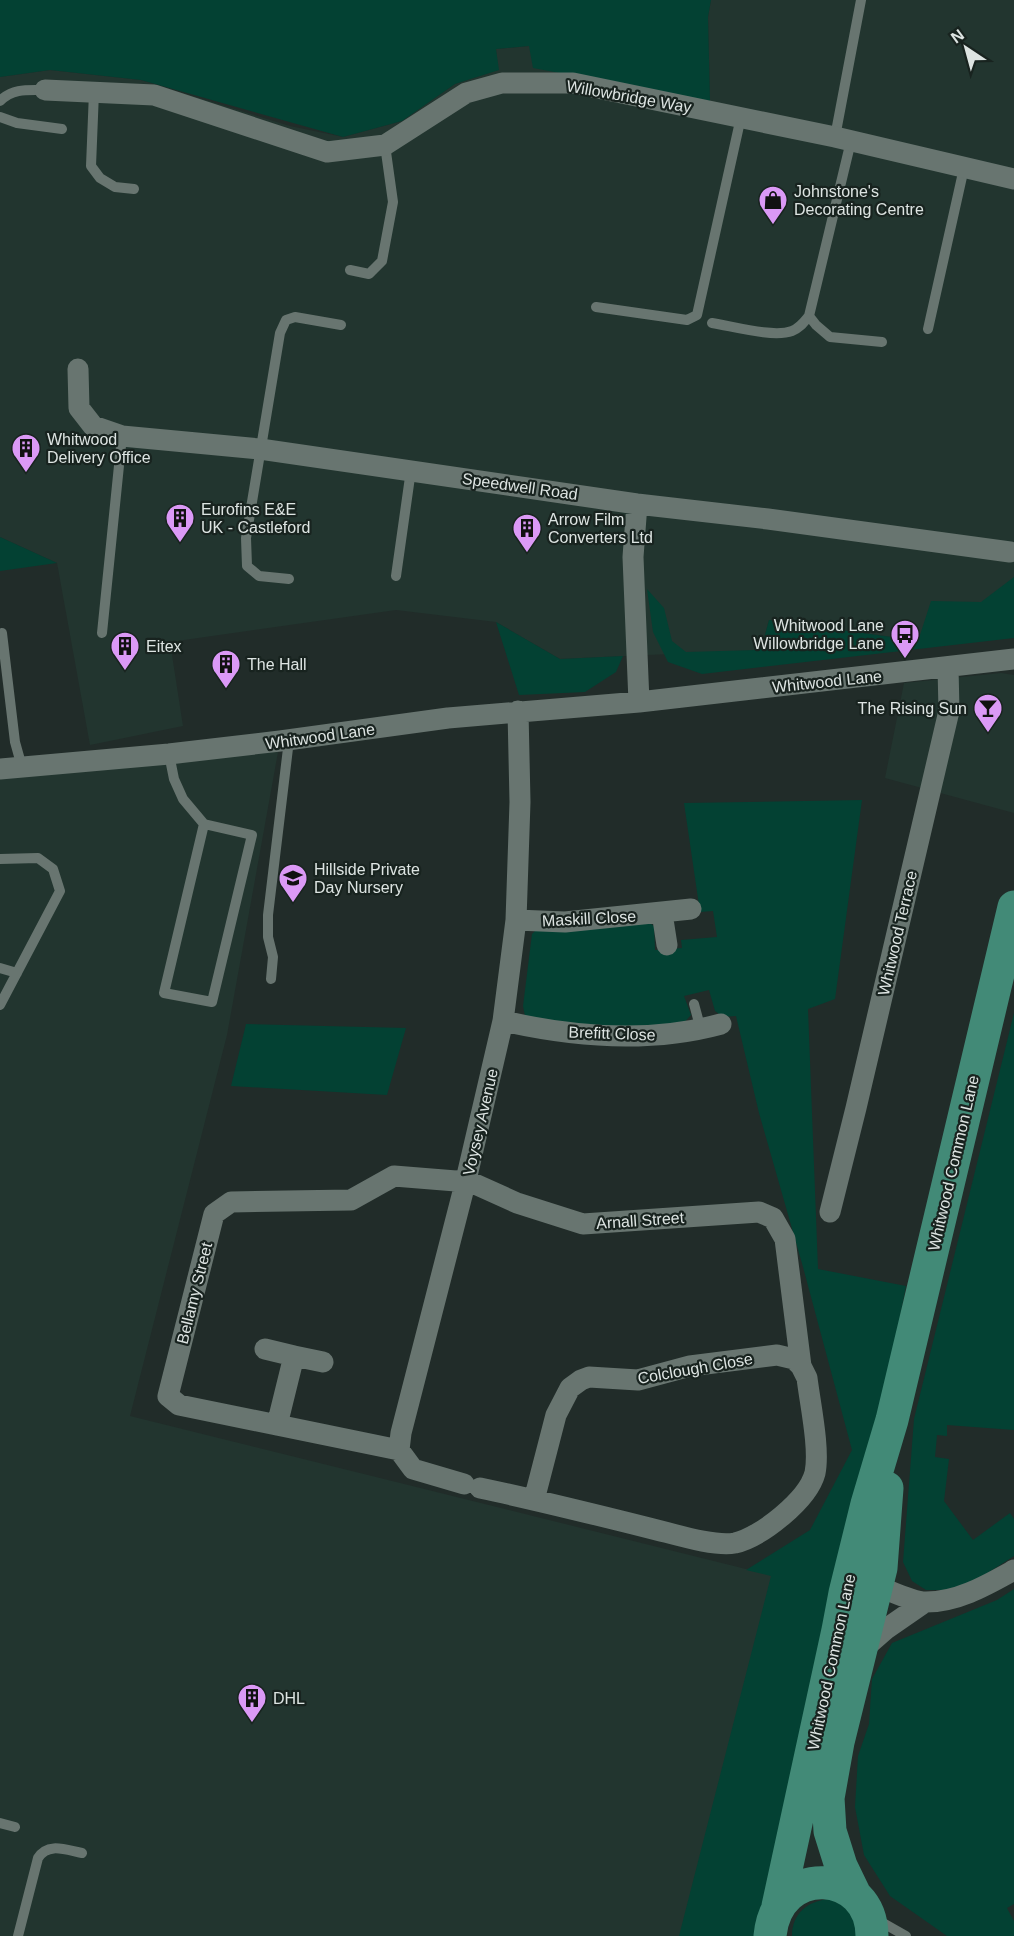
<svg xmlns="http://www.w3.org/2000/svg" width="1014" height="1936" font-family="Arial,sans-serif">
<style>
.built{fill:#22352f}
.green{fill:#034133}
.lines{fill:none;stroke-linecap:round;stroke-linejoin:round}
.service{stroke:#687570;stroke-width:10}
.minor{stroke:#687570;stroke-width:21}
.primary{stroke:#428a77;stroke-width:33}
.labels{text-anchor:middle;stroke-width:4.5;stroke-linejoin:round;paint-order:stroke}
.street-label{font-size:16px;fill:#dde4e2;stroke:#18231f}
.poi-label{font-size:16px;fill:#dde4e2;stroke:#18231f;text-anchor:start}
</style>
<rect width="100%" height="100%" fill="#212c29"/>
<!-- built -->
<path class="built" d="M711,0h303v622l-115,16 -130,-18 -6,22 -6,8 -197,9 -64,-37 -100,-12 -226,32 13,84 -93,19 -33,-182 -57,-26v-460l50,-7 91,10 149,46 53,11 59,-16 53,-37 43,-14 -2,-21 33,-3 181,55 -2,-84z
M1001,673l13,2v138l-129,-35 19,-95z
M280,741l-53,294 -97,381 705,175 -77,345h-758v-1167z"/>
<!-- green -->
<path class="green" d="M0,0h711l-3,17 2,84 -177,-33 -4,-22 -33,3 3,21 -44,14 -53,37 -59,16 -202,-57 -91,-10 -50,7z
M0,537l57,26 -57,8z
M1014,577v61l-312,36 -34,-12 -15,-30 -6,-43 17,19 8,33 14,11 71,-2 6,-8 6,-22 130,18 21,-3 11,-34 50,1z
M496,622l64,37 63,-3 -7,16 -31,20 -66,3z
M862,800l-27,199 -27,10 10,260 88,17 -33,170 -115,480h-79l92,-360 -25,-6 64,-40 42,-80 -49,-183 -44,-154 -23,-97 -13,1 -8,-6 -6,-21 -25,6 7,19 -13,14 -75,3 -78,-16 -2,-10 9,-72 5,-5 105,-11 12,8 1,24 27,-2 -1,-8 36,-3 -4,-26 -13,1 -16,-109z
M1014,1013v417l-67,-5v11l-10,-1 -2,22 14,2 -5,42 29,39 37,-27 4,6v37l-42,27 -23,7h-23l-14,-9 -9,-19 11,-143z
M246,1024l160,4 -19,67 -156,-9z
M1014,1589v315l-7,4 7,13v15h-67l-57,-40 -26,-41 -9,-48 3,-51 11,-32 3,-45 20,-36 105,-43z
M829,1899l20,9 12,28h-69c0,-23 16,-35 37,-37z"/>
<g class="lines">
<!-- service -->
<path class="service" d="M94,92l-3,74 9,12 15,9 19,2
M0,101c13,-13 28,-11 45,-11
M0,117l17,6 45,6
M835,137l26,-137
M350,270l19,4 13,-13 11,-59 -8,-57
M596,307l91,13 10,-5 44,-198
M809,316l7,9 14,12 52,5
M712,323c20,3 61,15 80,8 8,-3 12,-9 17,-15l42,-175
M928,329l36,-161
M396,576l15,-106
M289,579l-30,-3 -12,-10 -1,-28 34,-205 6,-13 9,-3 46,8
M2,633l13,109 7,25
M102,633l20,-197
M169,754l5,25 9,20 21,25 48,11 -40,167 -48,-9 40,-169
M0,859l38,-1 15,11 7,22 -60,114
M0,968l17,5
M271,979l2,-22 -5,-20v-22l21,-175
M694,1004l7,26
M0,1823l15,4
M876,1919l30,17
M18,1936l20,-78c10,-16 28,-8 44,-5"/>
<!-- minor -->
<path class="minor" d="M45,90l109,5 173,57 58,-7 81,-52 36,-10h71l262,54 179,42
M78,369l1,39 14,18 29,10 138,13 377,55 131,15 242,33
M637,504l-4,53 6,145
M0,769l169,-15 111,-13 168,-23 191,-16 375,-43
M662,913l5,32
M516,920l49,2 126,-13
M503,1021c70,16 148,22 218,3
M466,1180l51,23 66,21 176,-12 14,6 12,21 16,127
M830,1212l26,-104 93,-397 -1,-44
M265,1349l29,7 -17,69
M294,1356l29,6
M399,1450l-220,-45 -11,-9 46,-182 17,-12 120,-2 43,-24 62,5 10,-1
M464,1484l-51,-15 -14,-19 2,-17 65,-253 37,-159 13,-101 4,-118 -2,-91
M480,1488c57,12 113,26 169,40 22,5 64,19 86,15 26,-6 73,-43 80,-70 5,-24 -5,-70 -8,-95l-6,-12 -7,-7 -17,-4 -87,11 -52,14 -49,-3 -8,3 -11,8 -14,27 -22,85
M866,1590l11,-4c14,5 35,16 49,16 32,0 61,-17 88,-32
M862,1650l24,-21 39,-27"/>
<!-- primary -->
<path class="primary" d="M855,1895l-14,-29 -11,-35 -2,-33 10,-56 43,-174 6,-80
M778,1906l60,-276 7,-37 22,-89 25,-84 122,-513
M770,1936c7,-75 102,-67 102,0"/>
</g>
<!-- icons -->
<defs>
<g id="shop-pin" transform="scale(1.5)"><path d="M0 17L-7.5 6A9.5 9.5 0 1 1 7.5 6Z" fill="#db99f6" stroke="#18231f"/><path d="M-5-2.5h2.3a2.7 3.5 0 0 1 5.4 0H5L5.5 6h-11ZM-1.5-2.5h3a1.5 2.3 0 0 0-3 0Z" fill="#111"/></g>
<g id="building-pin" transform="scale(1.5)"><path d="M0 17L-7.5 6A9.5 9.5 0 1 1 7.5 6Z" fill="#db99f6" stroke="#18231f"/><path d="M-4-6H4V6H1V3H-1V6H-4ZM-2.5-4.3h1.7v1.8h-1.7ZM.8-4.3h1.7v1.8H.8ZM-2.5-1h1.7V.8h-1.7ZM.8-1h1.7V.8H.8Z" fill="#111"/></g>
<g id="bus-pin" transform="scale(1.5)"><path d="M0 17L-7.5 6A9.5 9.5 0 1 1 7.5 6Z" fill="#db99f6" stroke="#18231f"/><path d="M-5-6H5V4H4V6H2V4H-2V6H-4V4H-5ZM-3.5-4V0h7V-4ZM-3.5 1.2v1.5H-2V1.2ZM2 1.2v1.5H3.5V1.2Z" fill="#111"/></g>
<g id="bar-pin" transform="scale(1.5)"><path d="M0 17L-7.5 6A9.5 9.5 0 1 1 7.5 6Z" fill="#db99f6" stroke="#18231f"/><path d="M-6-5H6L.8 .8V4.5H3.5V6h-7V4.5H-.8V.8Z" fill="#111"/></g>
<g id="school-pin" transform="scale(1.5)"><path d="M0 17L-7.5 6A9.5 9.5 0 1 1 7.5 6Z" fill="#db99f6" stroke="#18231f"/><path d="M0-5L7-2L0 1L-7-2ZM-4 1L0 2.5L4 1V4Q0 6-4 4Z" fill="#111"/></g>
</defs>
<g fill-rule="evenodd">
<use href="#shop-pin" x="773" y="200"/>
<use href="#building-pin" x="26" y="448"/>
<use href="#building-pin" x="180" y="518"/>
<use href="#building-pin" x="527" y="528"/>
<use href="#bus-pin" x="905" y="634"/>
<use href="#building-pin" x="125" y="646"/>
<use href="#building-pin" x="226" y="664"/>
<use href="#bar-pin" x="988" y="708"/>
<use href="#school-pin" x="293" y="878"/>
<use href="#building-pin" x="252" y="1698"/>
</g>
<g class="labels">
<!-- street labels -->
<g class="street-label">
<text transform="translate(629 96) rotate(10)" y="6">Willowbridge Way</text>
<text transform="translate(520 486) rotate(8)" y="6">Speedwell Road</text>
<text transform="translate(827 681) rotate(-6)" y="6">Whitwood Lane</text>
<text transform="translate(320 736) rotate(-8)" y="6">Whitwood Lane</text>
<text transform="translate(589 918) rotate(-3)" y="6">Maskill Close</text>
<text transform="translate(897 933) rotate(-77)" y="6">Whitwood Terrace</text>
<text transform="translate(612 1033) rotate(2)" y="6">Brefitt Close</text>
<text transform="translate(480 1122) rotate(-77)" y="6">Voysey Avenue</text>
<text transform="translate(953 1163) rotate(-77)" y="6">Whitwood Common Lane</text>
<text transform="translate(640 1220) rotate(-4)" y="6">Arnall Street</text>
<text transform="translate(194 1293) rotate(-76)" y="6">Bellamy Street</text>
<text transform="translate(695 1368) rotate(-10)" y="6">Colclough Close</text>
<text transform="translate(831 1662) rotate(-78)" y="6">Whitwood Common Lane</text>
</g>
<!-- poi labels -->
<g class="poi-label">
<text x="794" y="197">Johnstone's<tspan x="794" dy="18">Decorating Centre</tspan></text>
<text x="47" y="445">Whitwood<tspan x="47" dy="18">Delivery Office</tspan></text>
<text x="201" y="515">Eurofins E&amp;E<tspan x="201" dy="18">UK - Castleford</tspan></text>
<text x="548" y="525">Arrow Film<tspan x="548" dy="18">Converters Ltd</tspan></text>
<text x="884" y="631" text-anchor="end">Whitwood Lane<tspan x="884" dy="18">Willowbridge Lane</tspan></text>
<text x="146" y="652">Eitex</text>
<text x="247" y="670">The Hall</text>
<text x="967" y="714" text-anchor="end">The Rising Sun</text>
<text x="314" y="875">Hillside Private<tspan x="314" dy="18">Day Nursery</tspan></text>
<text x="273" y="1704">DHL</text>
</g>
</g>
<!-- north arrow -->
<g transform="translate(966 48) rotate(324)" stroke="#18231f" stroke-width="4.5" paint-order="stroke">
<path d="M0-4.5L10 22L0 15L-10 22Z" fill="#dde4e2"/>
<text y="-9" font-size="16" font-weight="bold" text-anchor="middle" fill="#dde4e2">N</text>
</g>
</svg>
